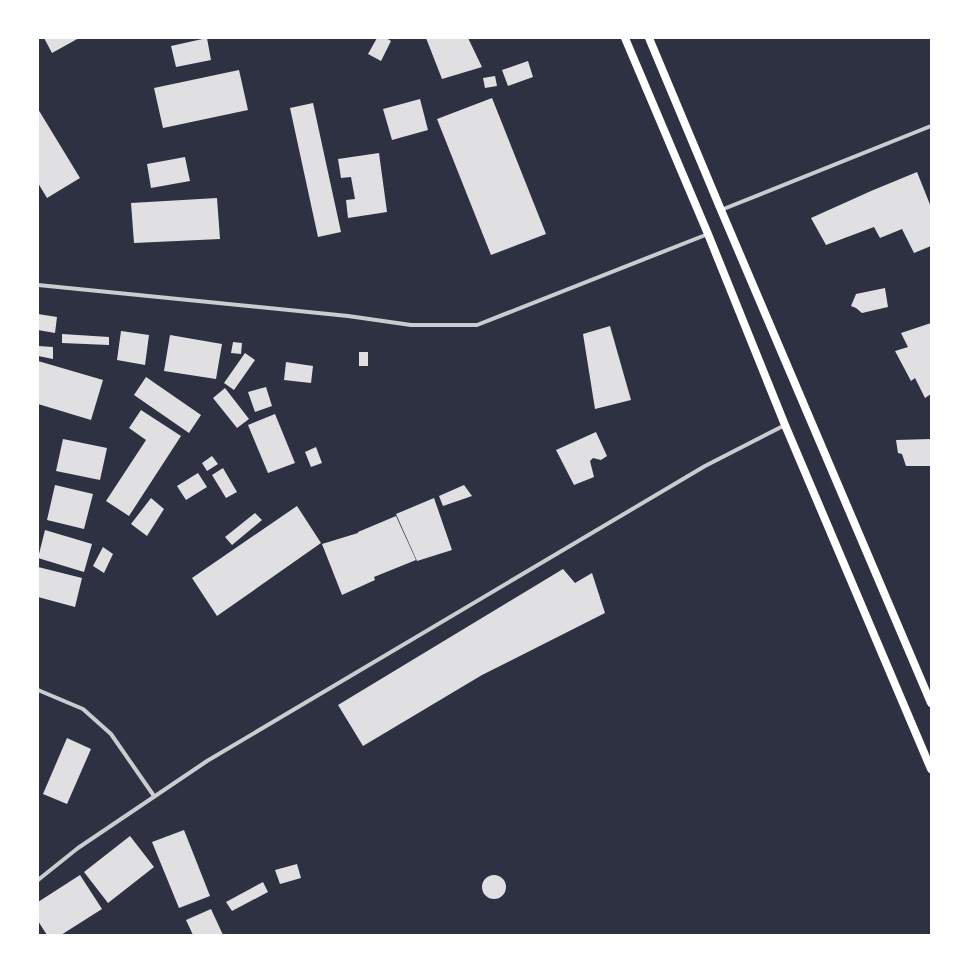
<svg xmlns="http://www.w3.org/2000/svg" width="969" height="973" font-family="Quicksand,sans-serif">
<style>
.building{fill:#e0e0e3}
.lines{fill:none;stroke-linecap:round;stroke-linejoin:round}
.minor{stroke:#caccd0;stroke-width:4}
.secondary{stroke:#fff;stroke-width:8}
</style>
<rect width="100%" height="100%" fill="#2d3142"/>
<!-- building -->
<path class="building" d="M44,38h35l-27,15z
M207,38l4,22 -35,7 -5,-21z
M377,38h9l5,3 -10,20 -13,-7z
M426,38h42l14,29 -40,12z
M528,61l5,16 -25,9 -6,-16z
M239,70l9,40 -85,18 -9,-40z
M495,76l2,10 -12,2 -2,-10z
M492,98l54,136 -55,21 -54,-136z
M420,99l8,31 -36,10 -9,-31z
M313,103l28,129 -23,5 -28,-129z
M38,109l42,69 -33,20 -9,-15z
M379,153l8,59 -39,6 -2,-18 9,-1 -4,-22 -10,1 -3,-19z
M185,157l5,24 -39,7 -4,-24z
M917,172l14,35v39l-17,7 -12,-24 -22,9 -6,-11 -48,18 -15,-27 60,-27z
M217,198l3,41 -86,4 -3,-40z
M885,288l3,19 -26,6 -6,-5 -5,-2 5,-12z
M38,314l19,3 -2,16 -17,-3z
M931,323v71l-6,4 -10,-20 -4,3 -16,-30 13,-4 -7,-14z
M610,326l21,74 -36,9 -12,-75z
M121,331l28,4 -4,30 -28,-5z
M62,334l47,3v8l-47,-2z
M170,335l52,9 -6,35 -52,-8z
M233,342l9,1 -1,11 -10,-1z
M38,346l15,1v12l-15,-3z
M359,352h9v14h-9z
M245,353l10,7 -21,30 -10,-7z
M38,361l65,19 -12,40 -53,-16z
M286,362l27,4 -2,17 -27,-3z
M146,377l55,38 -12,18 -55,-38z
M266,387l6,19 -17,6 -7,-20z
M225,388l24,31 -12,9 -24,-30z
M141,410l40,26 -52,80 -23,-15 40,-61 -17,-12z
M275,414l20,49 -27,10 -20,-48z
M596,432l11,24 -6,4 -8,-2 -3,3 4,16 -20,8 -18,-35z
M63,439l44,9 -7,32 -44,-9z
M931,439v27h-25l-4,-12 -4,-1 -2,-13z
M316,447l6,16 -11,4 -6,-15z
M212,456l6,8 -11,7 -5,-8z
M223,468l14,24 -11,6 -14,-23z
M198,473l9,14 -21,13 -9,-14z
M55,485l38,9 -9,35 -37,-9z
M464,485l8,11 -29,10 -4,-10z
M151,498l13,11 -17,27 -16,-12z
M434,498l18,52 -35,11 -21,-47z
M297,506l24,37 -104,73 -25,-38z
M255,513l7,7 -30,25 -7,-8z
M396,516l20,44 -42,17 1,3 -33,15 -20,-51 36,-11v-1z
M45,530l47,14 -8,28 -46,-14z
M103,547l10,7 -9,19 -11,-7z
M38,567l44,11 -7,29 -37,-10z
M563,569l12,14 17,-10 13,40 -123,62 -119,71 -25,-41z
M67,738l24,11 -24,55 -24,-10z
M184,830l26,66 -31,12 -27,-66z
M130,836l24,31 -46,36 -24,-31z
M297,864l4,14 -21,6 -5,-14z
M482 887a12 12 0 1 1 24 0a12 12 0 1 1-24 0Z
M80,875l22,34 -41,26h-14l-9,-14v-19z
M263,882l5,10 -36,19 -6,-9z
M211,909l12,26h-30l-7,-15z"/>
<g class="lines">
<!-- minor -->
<path class="minor" d="M721,210l210,-84
M38,285l310,31 63,9h66l231,-91
M38,690l45,19 28,25 43,62
M38,880l40,-32 129,-87 498,-295 80,-41"/>
<!-- secondary -->
<path class="secondary" d="M625,38l83,196 77,191 146,344
M649,38l72,172 210,493"/>
</g>
<!-- border -->
<rect width="969" height="973" fill="none" stroke="#ffffff" stroke-width="78"/>
</svg>
